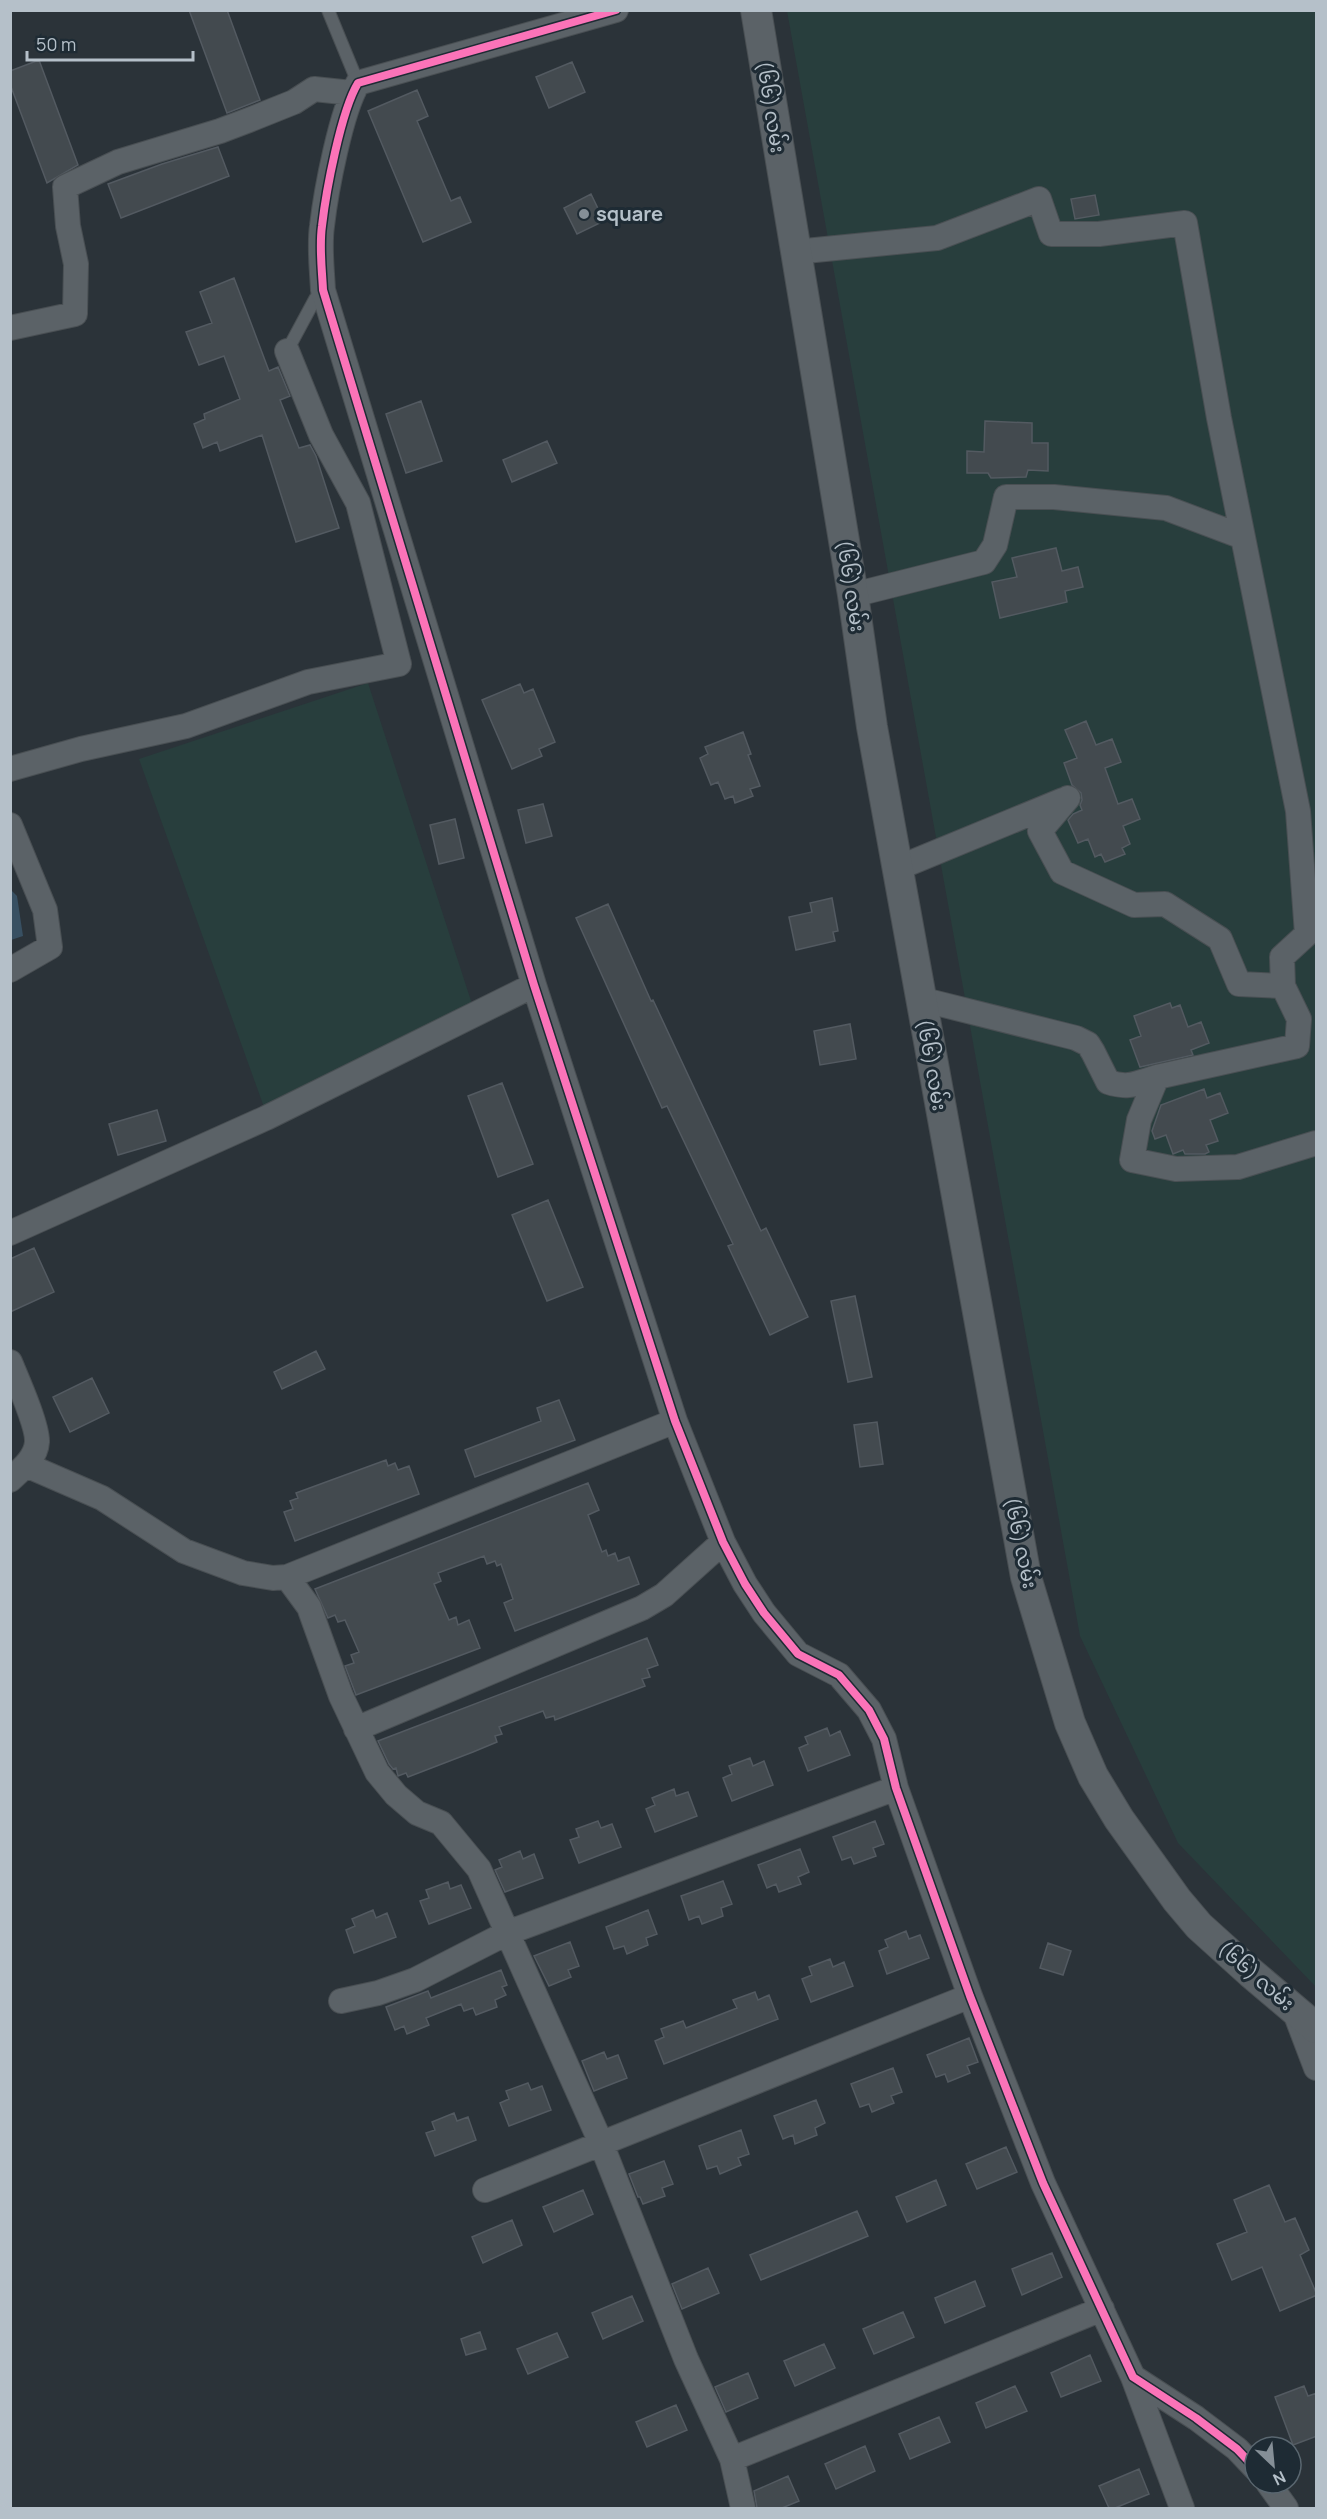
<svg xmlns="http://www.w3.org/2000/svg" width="1327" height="2519" font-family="Manrope,'Noto Sans Myanmar',sans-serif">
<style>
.green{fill:#283e3d}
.water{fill:#385062}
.building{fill:#434a4f;stroke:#535a61;stroke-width:1.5}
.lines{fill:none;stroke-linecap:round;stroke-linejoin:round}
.service-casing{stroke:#494f53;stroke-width:14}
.minor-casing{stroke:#494f53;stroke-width:26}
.tertiary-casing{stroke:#494f53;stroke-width:32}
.service{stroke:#5b6267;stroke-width:12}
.minor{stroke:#5b6267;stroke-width:24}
.tertiary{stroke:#5b6267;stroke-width:30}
.cycleway-casing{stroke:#1e2b34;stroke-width:11}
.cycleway{stroke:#fb73b8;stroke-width:8}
.poi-dot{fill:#858f97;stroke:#1e2b34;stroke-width:2}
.labels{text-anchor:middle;stroke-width:6;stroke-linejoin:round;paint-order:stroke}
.street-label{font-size:20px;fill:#b5c0c9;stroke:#1e2b34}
.poi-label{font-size:20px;font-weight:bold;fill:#b5c0c9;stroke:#1e2b34;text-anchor:start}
</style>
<rect width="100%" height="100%" fill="#2b3339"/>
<!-- green -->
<path class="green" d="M787,11h529v1976l-138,-144 -98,-207z
M368,683l104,321 -207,106 -126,-351z"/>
<!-- water -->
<path class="water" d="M10,889l7,7 6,40 -12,4z"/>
<!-- building -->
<path class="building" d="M189,10h38l33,90 -33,13z
M39,60l39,105 -31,18 -37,-99v-13z
M572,62l13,30 -36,16 -13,-31z
M417,90l11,26 -11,5 34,80 9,-4 11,25 -48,20 -55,-131z
M218,147l11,29 -108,42 -13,-34 54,-20z
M591,194l13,27 -27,13 -13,-26z
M1095,195l4,20 -24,4 -4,-20z
M234,278l35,93 9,-4 12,29 -10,4 19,48 11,-3 6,11 23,72 -43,14 -34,-107 -42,16 -3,-9 -14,6 -9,-24 11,-5 -1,-5 36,-15 -16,-43 -25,9 -13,-33 26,-9 -12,-31z
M421,401l21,60 -36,12 -20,-59z
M985,421l47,2v20h16v28l-20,-1 -2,7 -35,1 -3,-5h-21v-22l17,1z
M547,441l10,22 -45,19 -9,-22z
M1056,548l6,23 16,-4 5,20 -18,4 2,11 -67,16 -8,-36 25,-5 -5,-19z
M520,684l4,9 9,-4 22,53 -16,7 3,7 -30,13 -30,-69z
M1086,721l10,24 16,-6 9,23 -16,6 13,36 14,-5 8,20 -17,7 7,18 -8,4 3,6 -20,8 -4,-8 -6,3 -7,-18 -10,4 -10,-23 5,-6 9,-4 -2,-5 2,-5 -1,-7 -9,-8 -8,-22 13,-5 -12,-28z
M743,732l8,22 -3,1 12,31 -10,3 3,7 -18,7 -2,-7 -8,3 -7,-17 -7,3 -11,-27 8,-4 -3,-7z
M543,804l9,32 -26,7 -8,-33z
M455,819l9,39 -25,6 -9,-39z
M832,898l6,33 -5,1 2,9 -39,9 -7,-33 23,-5 -2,-9z
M608,904l43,97 2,-1 108,231 5,-3 42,89 -38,18 -42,-89 5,-2 -66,-138 -5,2 -86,-190z
M1170,1003l2,5 8,-3 8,22 13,-5 8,21 -18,7 2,5 -53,12 -10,-27 11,-4 -7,-20z
M850,1024l6,35 -36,6 -6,-34z
M502,1083l31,81 -35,13 -30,-81z
M1204,1089l3,9 13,-5 8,20 -18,7 8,21 -12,4 3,7 -4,2h-20l-2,-4 -10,4 -7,-19 -11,4 -3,-8 9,-26z
M157,1110l9,31 -48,14 -9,-31z
M548,1200l35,87 -36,14 -35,-86z
M34,1248l20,44 -44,20v-53z
M855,1296l17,81 -24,5 -17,-81z
M316,1351l9,18 -43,20 -8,-17z
M92,1378l17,35 -39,19 -17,-35z
M559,1400l16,40 -100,37 -10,-27 76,-29 -4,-13z
M877,1422l6,42 -23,3 -6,-42z
M386,1460l2,6 7,-3 3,7 11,-4 10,28 -124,47 -11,-29 9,-3 -3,-8 8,-3 -2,-5z
M588,1483l11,27 -11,5 14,37 4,-2 2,6 7,-3 3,8 11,-4 10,27 -124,47 -11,-28 9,-4 -12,-35 -4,2 -2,-5 -8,3 -3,-8 -46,17 3,8 -7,3 15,36 7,-3 2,8 11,-5 11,28 -124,47 -11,-29 9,-3 -3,-8 8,-3 -14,-32 -7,2 -3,-7 -7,3 -13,-29z
M647,1638l11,27 -11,4 3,8 -8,2 3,7 -90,34 -1,-4 -8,2 -3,-7 -44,16 3,7 -7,2 2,6 -24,10 -65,25 -2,-4 -8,3 -2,-8 -3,1 -4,-5 -11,-23z
M827,1728l3,8 10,-5 10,24 -42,16 -9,-23 9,-4 -3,-7z
M750,1758l3,8 11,-5 9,24 -41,16 -9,-23 9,-4 -3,-8z
M674,1789l2,7 12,-4 9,24 -42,16 -9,-23 9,-4 -3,-7z
M598,1821l3,7 11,-4 9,23 -42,16 -9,-23 9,-3 -3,-8z
M875,1821l9,23 -11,4 3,8 -22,8 -3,-7 -9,3 -9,-23z
M800,1849l9,23 -11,5 3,7 -22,8 -3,-8 -9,4 -9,-23z
M520,1851l3,8 11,-5 9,24 -38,14 -10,-22 7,-3 -3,-7z
M723,1881l9,23 -11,4 2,8 -21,8 -3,-8 -10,4 -8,-24z
M448,1882l2,7 11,-4 10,23 -42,16 -9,-23 9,-3 -3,-8z
M373,1910l3,8 11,-5 9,24 -42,16 -8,-23 9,-4 -3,-7z
M648,1910l9,24 -11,4 2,7 -21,9 -3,-8 -10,3 -8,-22z
M906,1931l3,8 11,-4 9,23 -42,16 -8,-23 9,-4 -3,-7z
M570,1942l9,24 -11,4 3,7 -22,9 -15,-30z
M1048,1943l23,8 -8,24 -23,-7z
M830,1959l3,8 11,-5 9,24 -42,16 -9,-23 10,-4 -3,-8z
M501,1970l6,15 -5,2 4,8 -11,5 2,7 -21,8 -3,-7 -9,3 -3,-7 -35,14 3,7 -22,9 -3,-8 -9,4 -9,-23 42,-16 3,7z
M755,1992l3,8 11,-5 9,24 -114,45 -9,-23 9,-4 -3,-8 22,-8 3,7 51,-20 -4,-8z
M969,2038l9,24 -11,4 3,7 -22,9 -3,-8 -9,3 -9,-22z
M604,2052l3,7 11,-4 9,23 -33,13 -12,-30z
M893,2068l9,24 -11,4 3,7 -22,9 -3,-8 -9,3 -9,-23z
M528,2083l3,7 11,-4 9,24 -42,16 -9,-23 9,-4 -3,-8z
M816,2100l9,23 -10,5 2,7 -22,9 -2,-9 -10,4 -9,-23z
M454,2113l3,8 11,-4 8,23 -41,16 -9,-23 9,-3 -3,-8z
M741,2130l8,24 -11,4 3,7 -21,9 -3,-8 -10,3 -8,-23z
M1006,2147l11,25 -40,17 -11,-25z
M664,2161l9,23 -11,4 3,8 -22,8 -3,-7h-2l-9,-23z
M936,2180l10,25 -39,17 -11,-25z
M1269,2185l16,37 10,-4 14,32 -9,5 17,40 -37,16 -18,-44 -30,13 -15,-36 30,-12 -13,-32z
M583,2190l10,24 -39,18 -11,-25z
M857,2211l11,25 -107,44 -11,-25z
M512,2220l10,25 -39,18 -11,-26z
M1052,2253l10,24 -40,18 -10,-26z
M708,2268l11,25 -37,16 -10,-25z
M975,2281l10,25 -40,17 -10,-25z
M632,2296l11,25 -40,18 -11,-26z
M903,2312l11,25 -40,17 -11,-25z
M480,2332l6,17 -20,6 -5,-16z
M557,2333l11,24 -40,17 -11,-25z
M824,2344l11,24 -40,18 -11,-25z
M1090,2355l11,26 -40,16 -10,-24z
M748,2373l10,25 -32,14 -11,-25z
M1015,2386l12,25 -41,17 -10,-25z
M1304,2386l4,10 9,-3v43l-24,9 -18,-48z
M676,2405l11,25 -40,17 -11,-25z
M939,2417l11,25 -40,17 -11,-25z
M865,2446l10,25 -39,18 -11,-25z
M1139,2469l10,25 -34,14h-6l-10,-22z
M788,2476l11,25 -17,7h-25l-3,-17z"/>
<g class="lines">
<!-- service casing -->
<g class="service-casing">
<path id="service" d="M328,10l30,73
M287,351l28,-52 8,-9"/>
</g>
<!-- minor casing -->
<g class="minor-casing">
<path id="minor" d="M616,10l-258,73c-17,28 -32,108 -36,143 -3,21 0,43 1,64l211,695 141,436 48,121 22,42 19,29 34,41 41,21 30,35 15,29 12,49 74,208 73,187 90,194 63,41 41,31 18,19
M795,252l142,-14 102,-39 12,35h48l86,-11 34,195 79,393 9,123 -25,23 1,29 16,33 -2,27 -140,31 -18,43 -7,40 44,9 62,-2 78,-24
M10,328l65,-14 1,-50 -8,-38 -3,-39 53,-25 102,-31 29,-11 45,-18 20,-13 38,4
M853,595l131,-33 11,-17 11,-48h48l112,11 77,29
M10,769l71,-20 105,-23 122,-44 91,-18 -41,-161 -37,-68 -34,-84
M1068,798l-28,33 22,41 72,33 31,-1 55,35 19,45 44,2
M10,825l35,85 5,37 -40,23
M898,868l165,-68
M920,999l156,39 12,6 5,8 15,30c21,7 29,1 49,-5
M10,1233l256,-115 268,-133
M10,1362c7,17 28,64 27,80 -1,16 -16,28 -27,38
M26,1465l76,33 82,53 59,22 30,5 14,-1 22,30 32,89 36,76 19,23 21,18 24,10 38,46 122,274 85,216 46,100 370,-150
M287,1577l388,-156
M356,1729l286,-121 22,-13 59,-53
M341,2001l37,-8 37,-13 92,-47 389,-145
M1294,2010l22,58
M485,2190l485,-194
M1133,2377l49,131
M732,2459l11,49
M1268,2483l18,25"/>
</g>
<!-- tertiary casing -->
<g class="tertiary-casing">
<path id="tertiary" d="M756,10l97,585 19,132 154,850 44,146 23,53 26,43 58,81 22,26 52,47 65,55"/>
</g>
<!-- service -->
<use href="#service" class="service"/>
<!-- minor -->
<use href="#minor" class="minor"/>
<!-- tertiary -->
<use href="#tertiary" class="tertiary"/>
<!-- cycleway casing -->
<g class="cycleway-casing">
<path id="cycleway" d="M616,10l-258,73c-17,28 -32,108 -36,143 -3,21 0,43 1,64l211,695 141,436 48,121 22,42 19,29 34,41 41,21 30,35 15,29 12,49 74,208 73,187 90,194 63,41 41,31 18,19"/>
</g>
<!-- cycleway -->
<use href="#cycleway" class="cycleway"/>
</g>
<!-- markers -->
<circle class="poi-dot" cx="584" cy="214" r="6"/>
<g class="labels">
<!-- street labels -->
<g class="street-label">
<text transform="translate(771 107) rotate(81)" y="7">(၆၆) လမ်း</text>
<text transform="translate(851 586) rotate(81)" y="7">(၆၆) လမ်း</text>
<text transform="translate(932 1065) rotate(80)" y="7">(၆၆) လမ်း</text>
<text transform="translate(1021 1543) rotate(78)" y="7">(၆၆) လမ်း</text>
<text transform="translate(1256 1976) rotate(41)" y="7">(၆၆) လမ်း</text>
</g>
<!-- poi labels -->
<g class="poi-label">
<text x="596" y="221">square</text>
</g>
</g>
<!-- border -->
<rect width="1327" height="2519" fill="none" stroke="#b5c0c9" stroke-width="24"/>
<!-- north arrow -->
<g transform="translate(1273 2465) rotate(154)"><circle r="28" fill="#1e2b34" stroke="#5a6770" stroke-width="1.5"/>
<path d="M0-4.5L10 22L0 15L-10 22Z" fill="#858f97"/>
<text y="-9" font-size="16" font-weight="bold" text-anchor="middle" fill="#b5c0c9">N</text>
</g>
<!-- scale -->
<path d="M27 51v9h166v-9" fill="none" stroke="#b5c0c9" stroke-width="3"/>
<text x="36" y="51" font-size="18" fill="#b5c0c9" stroke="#1e2b34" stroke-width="4.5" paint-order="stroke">50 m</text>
</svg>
